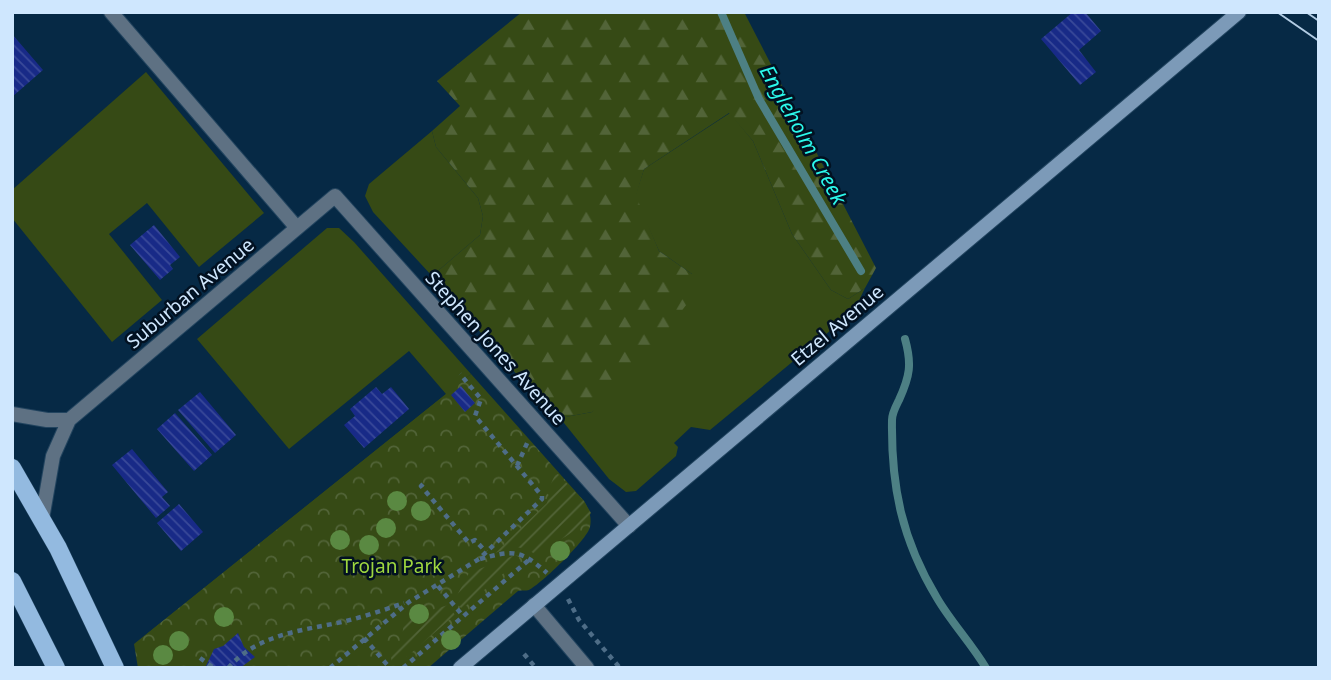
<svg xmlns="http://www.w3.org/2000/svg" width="1331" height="680" font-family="'Noto Sans',sans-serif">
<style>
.grass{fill:#364a15}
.forest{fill:url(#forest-firs)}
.park{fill:url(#park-crowns)}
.garden{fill:url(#garden-furrows)}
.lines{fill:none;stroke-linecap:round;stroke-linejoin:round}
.stream{stroke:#4d8084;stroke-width:8}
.building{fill:url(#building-back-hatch)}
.street-casing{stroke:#22445f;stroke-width:16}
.secondary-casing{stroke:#22445f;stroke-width:16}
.primary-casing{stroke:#22445f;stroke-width:19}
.path{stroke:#4e6d87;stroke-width:4.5;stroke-dasharray:5 5;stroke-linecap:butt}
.street{stroke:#5e7183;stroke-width:14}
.secondary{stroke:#7c9ab8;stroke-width:14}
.primary{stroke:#93bae0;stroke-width:18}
.tram{stroke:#b2cce4;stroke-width:2}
.tree{fill:#5a8942}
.labels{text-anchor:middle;stroke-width:5;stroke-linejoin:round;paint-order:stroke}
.street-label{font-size:19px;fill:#cfe7fe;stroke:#021121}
.park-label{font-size:19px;fill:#9ed73f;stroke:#021121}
.water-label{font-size:21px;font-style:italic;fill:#2bf8eb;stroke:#021121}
</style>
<defs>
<pattern id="forest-firs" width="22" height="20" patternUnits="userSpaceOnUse" patternTransform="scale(1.75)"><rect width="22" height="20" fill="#364a15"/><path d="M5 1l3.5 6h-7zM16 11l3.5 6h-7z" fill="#526438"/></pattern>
<pattern id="park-crowns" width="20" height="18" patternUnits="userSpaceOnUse" patternTransform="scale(1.75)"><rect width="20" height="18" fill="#364a15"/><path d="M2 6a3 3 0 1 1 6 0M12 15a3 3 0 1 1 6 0" fill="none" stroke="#526438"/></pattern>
<pattern id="garden-furrows" width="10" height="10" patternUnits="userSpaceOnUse" patternTransform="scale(1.75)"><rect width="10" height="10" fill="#364a15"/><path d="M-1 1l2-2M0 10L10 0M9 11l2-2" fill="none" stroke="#526438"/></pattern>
<pattern id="building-back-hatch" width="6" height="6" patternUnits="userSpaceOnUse" patternTransform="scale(1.75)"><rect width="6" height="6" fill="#182a87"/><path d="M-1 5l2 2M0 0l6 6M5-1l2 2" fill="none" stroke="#394999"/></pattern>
</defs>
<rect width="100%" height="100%" fill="#062945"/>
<!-- grass -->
<path class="grass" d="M146,72l118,141 -65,54 -52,-64 -38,31 53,66 -50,42 -100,-124v-28z
M730,113l23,28 39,93 39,56 17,9 17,-11 -11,23 -144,119 -19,-3 -17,16 4,4 -2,9 -40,35 -10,1 -17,-13 -49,-61 32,-6 100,-138 -33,-23 -24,-54 9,-28z
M432,131l4,16 42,51 5,18 -3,19 -48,41 -59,-64 -8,-16 4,-12z
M327,228h12l15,14 117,132 -12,10 6,28 -322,225 303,-243 -37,-43 -120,98 -92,-110z"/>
<!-- forest -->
<path class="forest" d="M522,12h222l132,256 -11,20 -17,11 -17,-9 -39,-56 -39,-93 -24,-28 -85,56 -8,27 23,55 33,23 1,22 -62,81 -39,35 -37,7 -123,-143 48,-41 3,-19 -5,-18 -42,-51 -4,-16 28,-25 -23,-25z"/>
<!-- park -->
<path class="park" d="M471,374l113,127c5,9 8,16 6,26 -3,13 -49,57 -61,63 -3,1 -7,0 -11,1l-90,77h-290l-4,-24z"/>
<!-- garden -->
<path class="garden" d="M558,474l26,27 7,12c-12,21 -38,28 -55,42 -15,-11 -25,-8 -41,-2l52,-50 2,-7 -2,-4 8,-17z
M515,555l4,2v3l-57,49 -8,-8 15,-28z
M448,605l7,10 -59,51 -4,-1 -1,-8 11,-19 3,-26 7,-4 17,3z"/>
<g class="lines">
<!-- stream -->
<path class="stream" d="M721,12l38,87 102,172
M905,339c7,25 5,37 -6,61 -3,6 -7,13 -7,20 -1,67 10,120 45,178 14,24 34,45 49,70"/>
</g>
<!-- building -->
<path class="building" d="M1073,12h12l16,19 -22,19 17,22 -16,13 -39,-46z
M12,34l31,36 -31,27z
M154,225l26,32 -10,8 3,4 -13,11 -30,-35z
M461,386l14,17 -10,9 -14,-17z
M376,387l6,7 9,-7 18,22 -45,39 -20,-23 11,-9 -5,-7z
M200,392l36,43 -21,18 -37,-43z
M175,413l37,42 -18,16 -37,-42z
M132,449l36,43 -6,5 8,9 -14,12 -44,-53z
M179,504l24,28 -22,19 -24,-28z
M238,633l6,14 11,10 -15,11h-35l9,-19 9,-3z"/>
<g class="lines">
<!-- street casing -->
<g class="street-casing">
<path id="street" d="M111,12l186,216
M12,414l35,6h22
M42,519l11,-63 16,-36 266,-224 294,330
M534,605l53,63"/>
</g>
<!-- secondary casing -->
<g class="secondary-casing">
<path id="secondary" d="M460,668l779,-656"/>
</g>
<!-- primary casing -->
<g class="primary-casing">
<path id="primary" d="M12,468l46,80 57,120
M12,581l44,87"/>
</g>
<!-- path -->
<path class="path" d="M517,466l11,-25
M423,484l-2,2 48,57 6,-3 11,12
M480,559c33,-9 40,-10 67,14
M438,586l25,30
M568,599l11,21 41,48
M364,638l26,30
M524,654l12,14
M200,658l14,10
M228,668c30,-34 72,-37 114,-46 21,-5 42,-12 62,-19
M330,668l79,-66 70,-43 63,-60v-3l-67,-80 6,-17 -21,-25
M403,668l127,-109"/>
<!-- street -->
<use href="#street" class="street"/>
<!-- secondary -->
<use href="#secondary" class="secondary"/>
<!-- primary -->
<use href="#primary" class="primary"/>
<!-- tram -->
<path class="tram" d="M1277,12l42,29
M1306,12l13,9"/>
</g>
<!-- trees -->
<g class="tree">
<circle cx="397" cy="501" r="10"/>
<circle cx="421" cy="511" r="10"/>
<circle cx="386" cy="528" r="10"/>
<circle cx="340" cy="540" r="10"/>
<circle cx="369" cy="545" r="10"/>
<circle cx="560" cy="551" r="10"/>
<circle cx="419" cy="614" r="10"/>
<circle cx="224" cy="617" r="10"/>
<circle cx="451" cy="640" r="10"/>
<circle cx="179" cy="641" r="10"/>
<circle cx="163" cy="655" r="10"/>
</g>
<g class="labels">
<!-- street labels -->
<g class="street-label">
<text transform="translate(190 293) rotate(-40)" y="7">Suburban Avenue</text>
<text transform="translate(837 325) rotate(-40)" y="7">Etzel Avenue</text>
<text transform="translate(496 348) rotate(48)" y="7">Stephen Jones Avenue</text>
</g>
<!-- park labels -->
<g class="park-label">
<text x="392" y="573">Trojan Park</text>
</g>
<!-- water labels -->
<g class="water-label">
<text transform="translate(803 135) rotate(61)" y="7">Engleholm Creek</text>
</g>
</g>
<!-- border -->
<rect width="1331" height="680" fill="none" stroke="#cfe7fe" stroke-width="28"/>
</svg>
